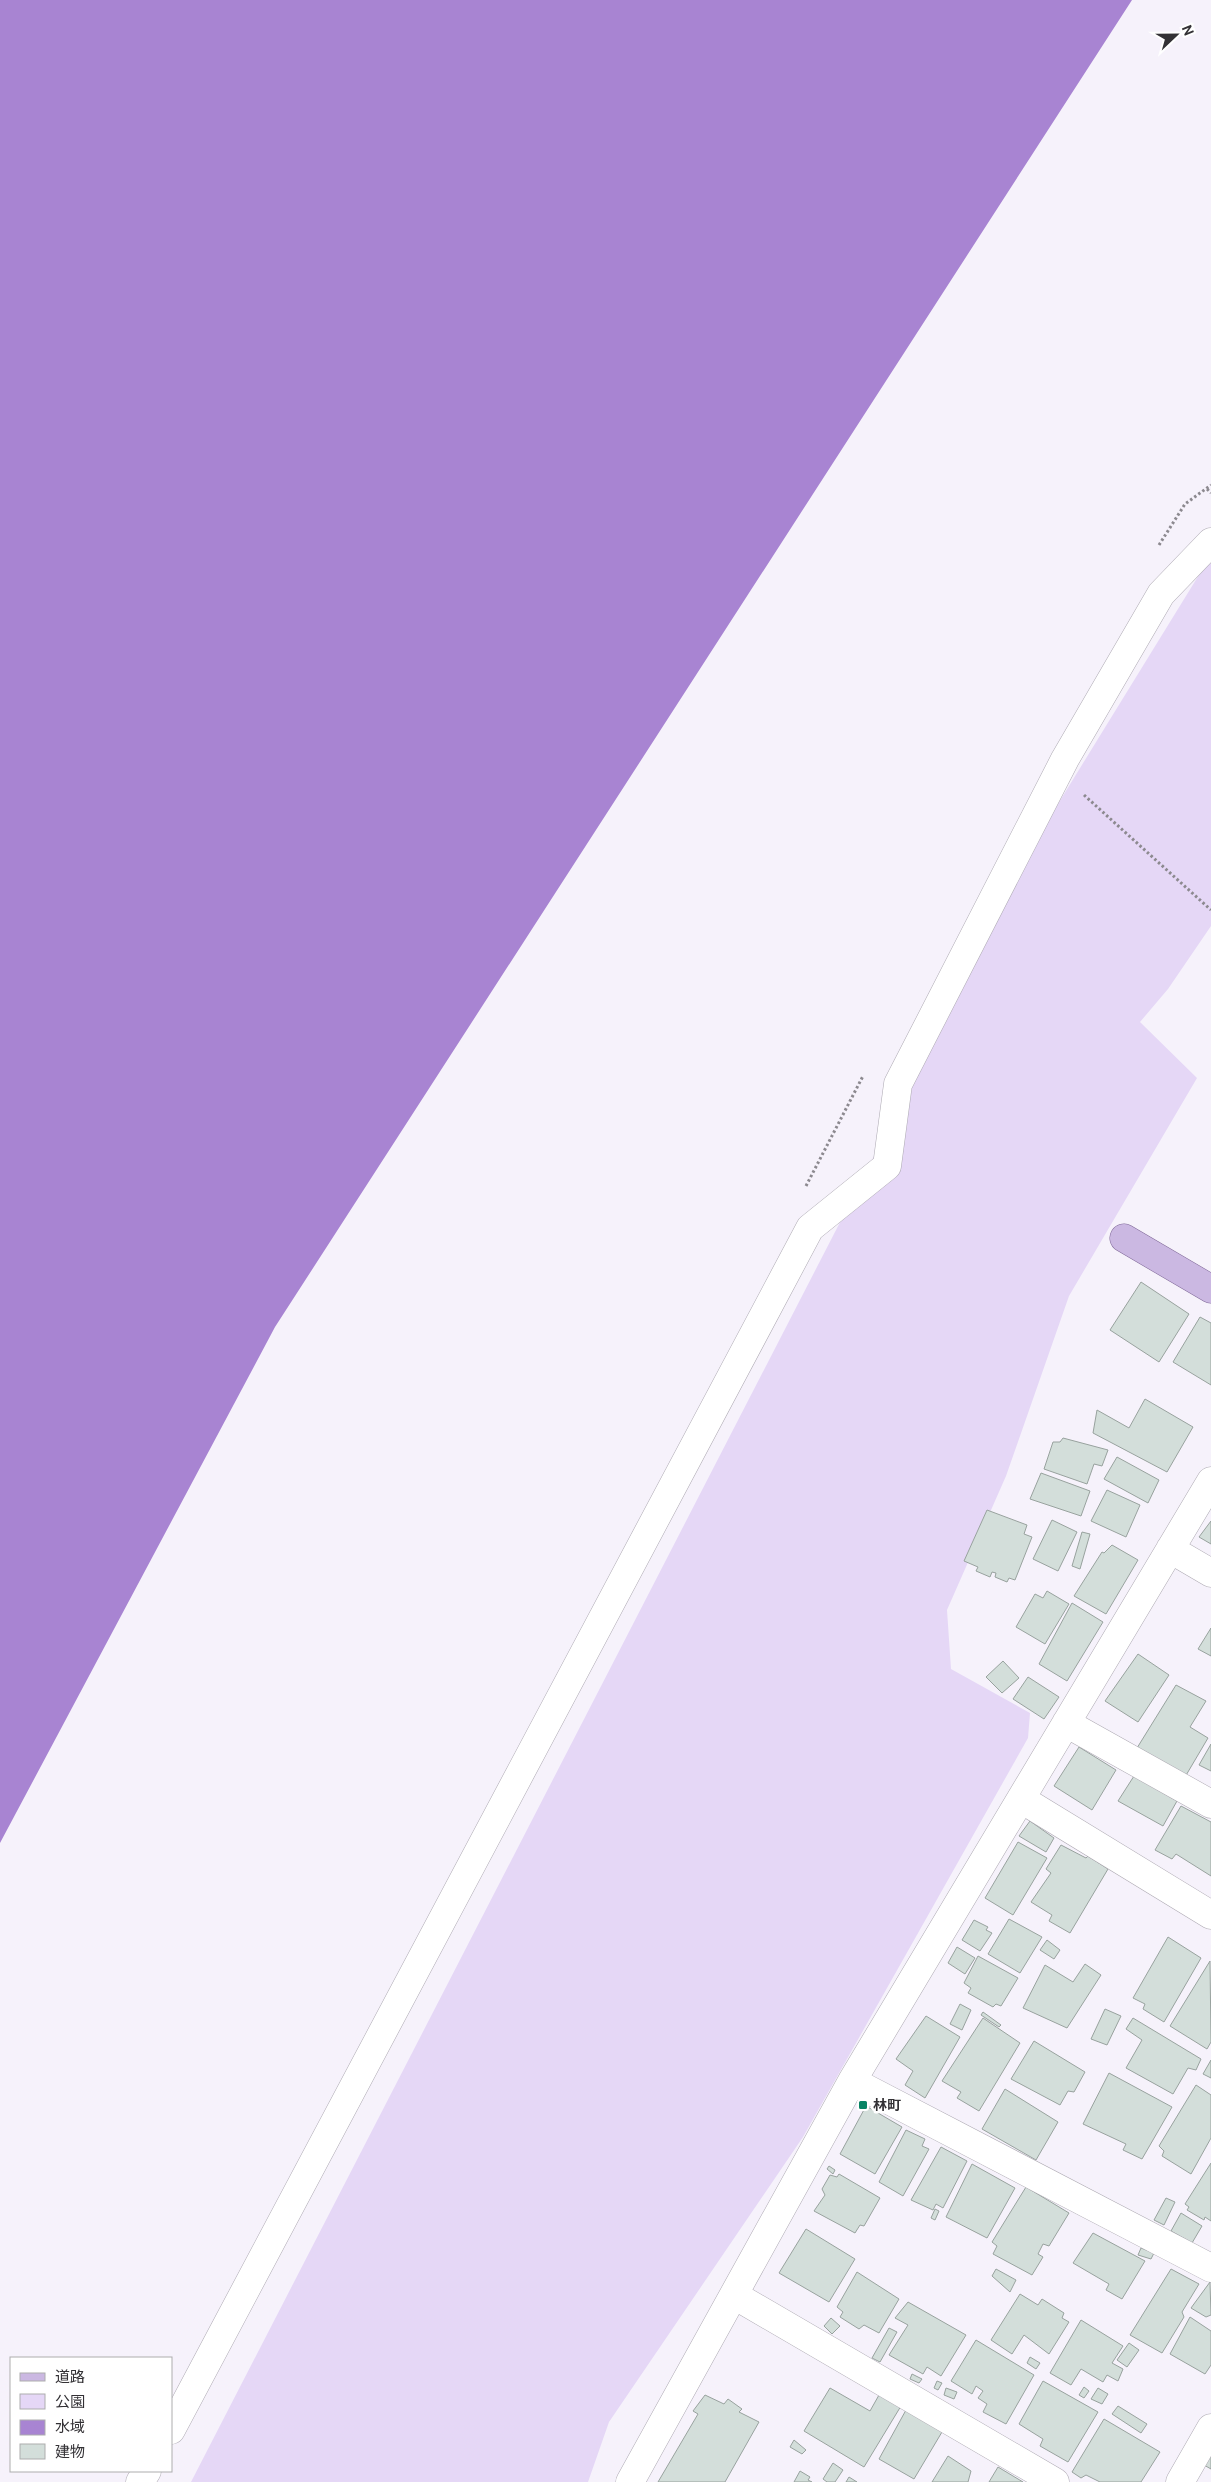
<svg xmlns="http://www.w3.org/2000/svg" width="1211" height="2482" font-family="Cabin,'Noto Sans JP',sans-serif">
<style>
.green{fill:#e5d7f6}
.water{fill:#a884d2}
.building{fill:#d3deda;stroke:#98a29e}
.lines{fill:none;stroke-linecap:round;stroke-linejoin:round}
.minor-casing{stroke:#aeaab3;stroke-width:29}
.major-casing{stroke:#806a98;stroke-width:29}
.path{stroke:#8c898f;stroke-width:3;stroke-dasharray:2.5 2.5;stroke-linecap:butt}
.minor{stroke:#fff;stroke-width:28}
.major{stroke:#cbb8e2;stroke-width:28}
.poi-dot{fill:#088465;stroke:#fff;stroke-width:2}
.labels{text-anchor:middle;stroke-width:5;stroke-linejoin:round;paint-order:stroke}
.poi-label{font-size:14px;font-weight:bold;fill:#333135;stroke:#fff;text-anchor:start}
</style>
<rect width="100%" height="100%" fill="#f6f2fb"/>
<!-- green -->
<path class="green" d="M1211,563v363l-43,63 -28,33 57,56 -128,218 -63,180 -59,134 4,59 79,44 -2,25 -225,399 -194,285 -21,60h-397l695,-1349 98,-209 218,-354z"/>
<!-- water -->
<path class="water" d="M0,0h1132l-857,1327 -275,516z"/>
<!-- building -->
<path class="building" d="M1141,1282l48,32 -30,48 -49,-32z
M1200,1317l11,6v62l-38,-23z
M1145,1399l48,28 -26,45 -74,-39 4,-23 32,18z
M1063,1438l45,12 -6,16 -8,-2 -7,20 -43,-15 9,-27h7z
M1117,1457l42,23 -11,23 -44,-24z
M1041,1473l49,18 -9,25 -51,-17z
M1107,1490l33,15 -14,32 -35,-16z
M987,1510l40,15 -3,9 8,3 -17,43 -6,-2 -2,4 -12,-5 1,-4 -4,-1 -2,5 -14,-6 2,-4 -14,-6z
M1052,1520l25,12 -19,39 -25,-12z
M1211,1521v23l-12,-7z
M1082,1532l8,2 -10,35 -8,-3z
M1112,1545l26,15 -32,54 -32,-18 28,-44 2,1z
M1047,1591l22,13 -24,40 -29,-17 19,-33 8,4z
M1072,1603l31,19 -36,59 -28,-17z
M1211,1628v28l-13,-7z
M1138,1654l31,21 -31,47 -33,-21z
M1003,1661l16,17 -17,15 -16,-16z
M1028,1677l31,20 -15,22 -31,-20z
M1176,1685l30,16 -16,26 18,11 -23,39 -48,-29z
M1211,1744v27l-12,-6z
M1079,1747l37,23 -24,40 -38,-24z
M1134,1776l43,25 -14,25 -45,-25z
M1181,1806l30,16v54l-35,-22 -4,5 -17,-9z
M1030,1821l24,17 -8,14 -27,-16z
M1018,1842l29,16 -34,57 -28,-17z
M1061,1845l25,13 2,-2 20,13 -38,64 -21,-12 3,-6 -21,-13 20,-29 -5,-4z
M1009,1919l33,18 -22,36 -32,-19z
M974,1920l14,7 -2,3 6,3 -12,18 -18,-11z
M1168,1937l33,21 -37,64 -21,-13 2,-5 -12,-6z
M1047,1940l13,10 -6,9 -14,-9z
M957,1947l18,11 -10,16 -17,-11z
M978,1956l40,22 -17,28 -5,-2 -3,3 -25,-14 3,-5 -7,-5z
M1210,1961l1,81 -4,7 -37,-23z
M1085,1964l16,11 -34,53 -44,-20 22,-43 28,17z
M960,2004l11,6 -9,20 -12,-6z
M1105,2009l16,7 -14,29 -16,-6z
M983,2012l18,13 -2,2 -18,-12z
M926,2016l34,21 -35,61 -20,-13 8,-14 -17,-12z
M983,2018l37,25 -41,68 -22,-13 4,-6 -19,-11z
M1133,2018l68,41 -5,11 -8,-2 -15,26 -47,-26 16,-28 -16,-11z
M1034,2041l51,31 -11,20 -6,-1 -8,14 -49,-26z
M1211,2060v18l-8,-4z
M1109,2073l63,34 -30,52 -19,-9 3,-6 -43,-20z
M1196,2085l15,10v43l-20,36 -29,-18 2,-5 -5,-5z
M1005,2089l53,33 -22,38 -54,-31z
M866,2106l36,21 -27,47 -35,-20z
M906,2130l19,9 -3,7 7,3 -26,47 -24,-14z
M941,2147l26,14 -24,47 -7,-4 -3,6 -22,-10z
M1211,2163v58l-6,-4 -1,3 -17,-10 2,-3 -4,-3z
M972,2164l43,24 -28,50 -41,-21z
M829,2166l6,4 -2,4 -6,-5z
M839,2174l41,24 -16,28 -4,-1 -5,8 -41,-22 11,-16 -3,-6 8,-14 7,2z
M1026,2187l43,26 -20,33 -6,-2 -5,10 5,3 -11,18 -39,-21 4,-8 -5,-4z
M1166,2198l9,4 -11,23 -10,-5z
M935,2209l4,2 -4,9 -4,-2z
M1181,2213l21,13 -10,17 -21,-12z
M806,2229l49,30 -26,43 -50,-29z
M1093,2233l52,28 -23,38 -16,-9 3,-6 -36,-21z
M1141,2248l13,5 -3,6 -13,-4z
M996,2269l20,11 -6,12 -18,-16z
M1171,2269l28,15 -17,28 2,5 -22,36 -32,-18z
M857,2272l42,27 -20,34 -15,-8 -5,4 -19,-12 3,-5 -6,-5z
M1210,2282l1,33 -5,2 -15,-9z
M1020,2294l18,11 4,-6 22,14 -2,5 7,4 -20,32 -25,-19 -12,19 -21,-14z
M908,2302l58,33 -25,41 -14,-9 -4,7 -34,-19 19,-30 -13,-7z
M1190,2317l21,14v34l-6,9 -35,-20z
M831,2318l9,8 -8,8 -8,-8z
M1081,2320l42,26 -11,17 11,6 -5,12 -11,-6 -4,7 -22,-13 -10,16 -21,-12z
M889,2328l8,4 -17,30 -8,-4z
M976,2340l58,35 -28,49 -23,-12 4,-8 -9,-6 5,-7 -7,-5 -4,8 -21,-13z
M1129,2343l10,7 -12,17 -10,-7z
M1030,2357l10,6 -4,6 -9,-6z
M912,2374l10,5 -3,4 -9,-4z
M937,2381l5,2 -4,7 -4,-2z
M1043,2381l55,31 -30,50 -28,-16 3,-7 -24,-15z
M1084,2387l5,4 -5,7 -5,-3z
M830,2388l40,23 9,-16 22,11 -37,61 -60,-36z
M946,2388l11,4 -3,7 -10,-4z
M1098,2388l10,6 -6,10 -11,-5z
M705,2395l19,9 4,-5 14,10 -3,3 20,10 -34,60h-67l40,-68 -5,-3z
M1118,2406l29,18 -6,9 -29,-19z
M906,2410l36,22 -28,47 -35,-20z
M1104,2419l56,33 -19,30h-41l-14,-7 -5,3 -9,-6z
M794,2440l12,10 -4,4 -12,-7z
M1211,2454v15l-7,-4z
M948,2456l23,15 -3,11h-36z
M833,2463l10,7 -8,12h-8l-4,-3z
M998,2467l25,15h-34z
M800,2471l10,6 -2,3 4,2h-18z
M849,2477l8,5h-11z"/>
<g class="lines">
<!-- minor casing -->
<g class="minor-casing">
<path id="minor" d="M1170,1549l41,24
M1066,1723l145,81
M1021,1799l190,116
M852,2081l359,187
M734,2295l321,187
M171,2430l639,-1202 77,-62 11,-82 167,-325 96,-165 50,-52
M140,2482l7,-11
M630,2482l222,-401 359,-600
M1180,2482l31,-54"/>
</g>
<!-- major casing -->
<g class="major-casing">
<path id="major" d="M1124,1238l87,51"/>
</g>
<!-- path -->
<path class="path" d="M1207,489l4,4
M1159,545l26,-41 26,-19
M1084,795l127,115
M806,1186l57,-110"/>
<!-- minor -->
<use href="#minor" class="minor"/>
<!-- major -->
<use href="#major" class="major"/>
</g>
<!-- markers -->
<rect class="poi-dot" x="858" y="2100" width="10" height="10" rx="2.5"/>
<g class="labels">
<!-- poi labels -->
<g class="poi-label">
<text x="873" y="2110">林町</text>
</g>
</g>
<!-- legend -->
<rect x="10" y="2357" width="162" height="115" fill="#ffffff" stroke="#adadae"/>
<rect x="20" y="2373" width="25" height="8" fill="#cbb8e2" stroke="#adadae"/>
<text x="55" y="2382" font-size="15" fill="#333135">道路</text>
<rect x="20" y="2394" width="25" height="15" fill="#e5d7f6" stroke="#adadae"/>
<text x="55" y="2407" font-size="15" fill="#333135">公園</text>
<rect x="20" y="2420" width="25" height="15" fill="#a884d2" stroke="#adadae"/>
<text x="55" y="2432" font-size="15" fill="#333135">水域</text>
<rect x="20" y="2444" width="25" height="15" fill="#d3deda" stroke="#adadae"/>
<text x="55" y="2457" font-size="15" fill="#333135">建物</text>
<!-- north arrow -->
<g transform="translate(1176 35) rotate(68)" stroke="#ffffff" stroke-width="4" paint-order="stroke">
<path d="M0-4L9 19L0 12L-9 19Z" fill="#333135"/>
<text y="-8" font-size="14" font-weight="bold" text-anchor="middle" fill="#333135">N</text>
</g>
</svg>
